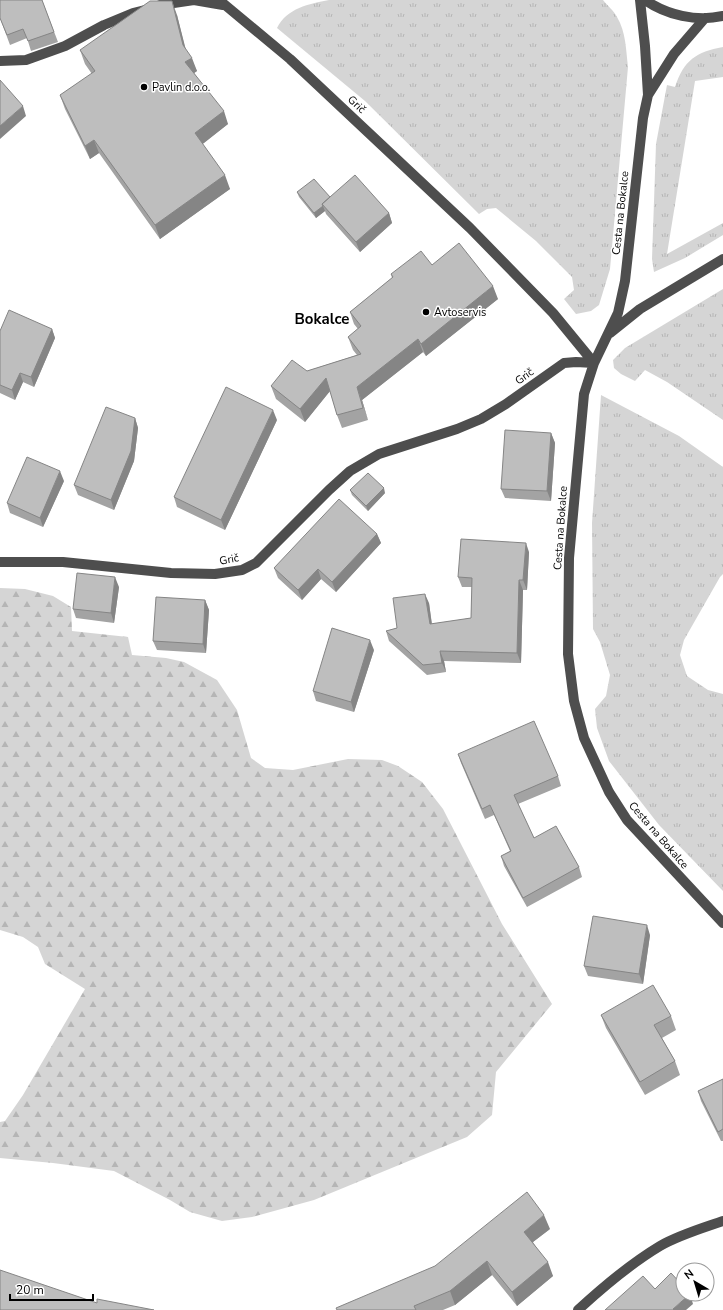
<svg xmlns="http://www.w3.org/2000/svg" width="723" height="1310" font-family="'Nunito Sans',sans-serif">
<style>
.grass{fill:url(#grass-tufts)}
.forest{fill:url(#forest-firs)}
.lines{fill:none;stroke-linecap:round;stroke-linejoin:round}
.minor{stroke:#4e4e4e;stroke-width:10}
.wall{fill:#a3a3a3}
.shaded-wall{fill:#858585}
.building{fill:#bebebe;stroke:#858585}
.poi-dot{fill:#000;stroke:#fff;stroke-width:1.5}
.labels{text-anchor:middle;stroke-width:3;stroke-linejoin:round;paint-order:stroke}
.poi-label{font-size:11px;fill:#000;stroke:#fff;text-anchor:start}
.street-label{font-size:11px;fill:#000;stroke:#fff}
.district-label{font-size:15px;font-weight:bold;fill:#000;stroke:#fff}
</style>
<defs>
<pattern id="grass-tufts" width="24" height="20" patternUnits="userSpaceOnUse"><rect width="24" height="20" fill="#d5d5d5"/><path d="M3 7l-1-3M5 7V3M7 7l1-3M15 17l-1-3M17 17v-4M19 17l1-3" fill="none" stroke="#b5b5b5"/></pattern>
<pattern id="forest-firs" width="22" height="20" patternUnits="userSpaceOnUse"><rect width="22" height="20" fill="#d5d5d5"/><path d="M5 1l3.5 6h-7zM16 11l3.5 6h-7z" fill="#b5b5b5"/></pattern>
</defs>
<rect width="100%" height="100%" fill="#fff"/>
<!-- grass -->
<path class="grass" d="M329,0h274c4,5 11,11 14,17 9,15 9,33 11,50l-18,202 -11,36 -8,6 -15,3 -12,-15 10,-9 -2,-13 -36,-36 -40,-33 -9,1 -8,5 -114,-113 -88,-73c10,-20 32,-24 52,-28z
M723,47v30l-28,4 -28,173 56,-31v12l-38,23 -31,14 -2,-13 4,-115 11,-59 8,2c9,-27 21,-35 48,-40z
M723,289v131l-56,-38 -22,-12 -10,11 -14,-7 -7,-6 -1,-8 12,-12z
M601,395l78,41 44,31v107l-3,3 -36,63 -4,15 7,21 21,14 15,4v197l-64,-66 -50,-64 -12,-33 -2,-19 11,-13 4,-21 -10,-33 -7,-13 -1,-106z"/>
<!-- forest -->
<path class="forest" d="M0,588l25,1 28,7 18,11 1,24 56,6 4,18 34,3 18,4 33,18 20,30 14,48 14,10 28,2 55,-11 34,1 16,6 24,16 21,27 59,115 50,80 -56,68 -4,43 -25,22 -153,63 -62,17 -30,4 -32,-9 -20,-12 -56,-29 -61,-8 -53,-5v-36l5,-1 18,-26 62,-106 -40,-25 -7,-17 -15,-10 -23,-7z"/>
<g class="lines">
<!-- minor -->
<path class="minor" d="M219,0l71,59 180,169 83,85 41,50
M640,0l5,46 3,49 -5,23 -18,163 -7,32 -24,50 -10,31 -15,164 -1,96 6,47 10,37 25,54 18,28 96,103
M645,0c22,15 51,22 78,16
M160,5l34,-5 29,5
M0,61l26,-1 39,-14 39,-21 29,-12 12,-3
M648,95l26,-41 31,-36
M610,333l30,-24 83,-50
M0,562h63l108,11 44,1 27,-4 14,-7 73,-73 21,-19 29,-17 78,-25 24,-10 25,-15 58,-41 12,-1 18,1
M578,1310c26,-24 52,-46 82,-64 19,-11 43,-18 63,-25"/>
</g>
<!-- wall -->
<path class="wall" d="M42,0l16,42 -27,9 -4,-13 -17,7 -10,-27z
M177,15l8,33 12,23 -3,2 34,51 -26,20 28,45 -70,50 -61,-86 -9,6 -25,-50 -5,-14 32,-21 -7,-10 -5,-14z
M297,192l33,5 59,16 3,10 -32,29 -34,-38 -1,-3 -9,7 -17,-21z
M432,265l66,34 -72,57 -3,-4 -61,48 6,20 -26,8 -5,-13 -7,-24 -25,31 -29,-23 -5,-13 36,-15 50,-16 -4,-5 -5,-13 10,-8 -4,-5 -4,-12 42,-34 -1,-4z
M52,329l3,9 -21,49 -11,-5 -8,18 -15,-7v-62z
M135,418l3,10 -4,33 -20,49 -36,-15 -4,-10z
M277,420l-52,110 -48,-23 -3,-10z
M551,433l4,10 -4,58 -46,-3 -4,-9z
M64,481l-21,46 -33,-14 -3,-10z
M350,490l35,3 -17,18 -16,-16z
M377,534l4,9 -45,49 -15,-13 -19,21 -24,-22 -4,-10z
M529,552l-2,38h-4l-2,73 -77,-2 2,11 -19,3 -38,-34 -3,-10 11,-3 32,-25 3,21 39,-6 1,-31h-10l-4,-10z
M119,587l-5,36 -38,-5 -3,-9z
M205,600l4,10 -3,43 -49,-3 -4,-9z
M374,650l-20,62 -38,-11 -3,-10z
M458,754l100,22 3,10 -43,18 16,34 45,29 3,10 -55,30 -23,-41 -3,-10 9,-5 -16,-36 -9,4 -24,-56z
M650,935l-7,49 -55,-8 -4,-10z
M601,1015l70,1 5,14 -14,8 13,23 5,14 -35,20 -39,-67z
M723,1079v62h-2l-20,-40 -3,-10z
M550,1229l-17,13 20,34 -36,30 -25,-31 -37,30 -12,5h-106z"/>
<!-- shaded-wall -->
<path class="shaded-wall" d="M172,1l5,14 11,43 -5,-13z
M192,58l5,13 -7,5 -5,-14z
M23,106l3,10 -26,23v-13z
M224,111l4,13 -29,23 -4,-14z
M94,140l5,13 -9,6 -5,-13z
M225,175l5,14 -70,50 -5,-14z
M323,206l2,5 -9,7 -2,-5z
M389,213l3,10 -32,29 -4,-10z
M493,286l5,13 -72,57 -5,-12z
M52,329l3,9 -21,49 -3,-10z
M418,339l5,13 -61,48 6,20 -11,-33z
M20,373l3,9 -8,18 -3,-10z
M326,378l4,13 -25,31 -5,-13z
M273,410l4,10 -52,110 -4,-10z
M135,418l3,10 -4,33 -20,49 -3,-10z
M551,433l4,10 -4,58 -4,-10z
M60,471l4,10 -21,46 -3,-9z
M384,488l1,5 -17,18 -2,-5z
M377,534l4,9 -45,49 -4,-10z
M526,543l3,9 -2,38 -4,-10z
M318,569l3,10 -19,21 -4,-10z
M115,577l4,10 -5,36 -3,-10z
M519,580l4,10 -2,73 -4,-10z
M425,594l4,9 4,31 -3,-10z
M205,600l4,10 -3,43 -3,-9z
M370,640l4,10 -20,62 -3,-10z
M440,651l4,10 2,11 -4,-9z
M647,925l3,10 -7,49 -4,-10z
M544,1215l6,14 -21,16 -5,-13z
M487,1261l5,14 -37,30 -5,-14z
M548,1262l5,14 -36,30 -5,-14z
M690,1294l3,10 -7,6h-13v-1z"/>
<!-- building -->
<path class="building" d="M0,0h42l12,32 -26,9 -5,-12 -16,6 -7,-17z
M150,1h22l11,44 9,13 -7,4 39,49 -29,22 30,42 -70,50 -61,-85 -9,6 -25,-51 35,-24 -15,-21z
M0,80l23,26 -23,20z
M355,175l34,38 -33,29 -34,-38z
M314,179l16,18 -8,7 1,2 -9,7 -17,-21z
M459,243l34,43 -72,58 -3,-5 -61,48 6,21 -26,7 -11,-37 -26,31 -29,-23 21,-26 15,11 54,-17 -13,-17 13,-11 -11,-14 43,-35 -2,-3 30,-23 11,14z
M9,310l43,19 -21,48 -11,-4 -8,17 -12,-5v-54z
M226,387l47,23 -52,110 -47,-23z
M106,407l29,11 -4,33 -20,49 -37,-15z
M505,430l46,3 -4,58 -46,-2z
M27,457l33,14 -20,47 -33,-15z
M368,473l16,15 -18,18 -16,-16z
M339,499l38,35 -45,48 -14,-13 -20,21 -24,-22z
M461,539l65,4 -3,37h-4l-2,73 -77,-2 2,12 -19,2 -37,-34 11,-3 -4,-30 32,-4 5,30 41,-6 1,-40 -14,-1z
M77,573l38,4 -4,36 -38,-4z
M156,597l49,3 -2,44 -50,-3z
M332,628l38,12 -19,62 -38,-11z
M534,721l24,55 -44,19 20,43 22,-12 23,41 -56,31 -22,-42 10,-5 -21,-46 -8,4 -24,-55z
M593,916l54,9 -8,49 -55,-8z
M653,985l18,31 -17,9 21,36 -35,21 -39,-67z
M723,1079v50l-5,3 -20,-41z
M527,1192l17,23 -20,17 24,30 -36,30 -25,-31 -37,30 -36,15 2,4h-79l-1,-2 99,-42z
M0,1270l97,33v-4l57,11h-154z
M671,1273l12,13v8h7l-17,15 1,1h-69l38,-34 12,13z"/>
<!-- markers -->
<g class="poi-dot">
<circle cx="144" cy="87" r="4"/>
<circle cx="426" cy="312" r="4"/>
</g>
<g class="labels">
<!-- poi labels -->
<g class="poi-label">
<text x="152" y="91">Pavlin d.o.o.</text>
<text x="434" y="316">Avtoservis</text>
</g>
<!-- street labels -->
<g class="street-label">
<text transform="translate(357 104) rotate(43)" y="4">Grič</text>
<text transform="translate(620 213) rotate(-84)" y="4">Cesta na Bokalce</text>
<text transform="translate(524 376) rotate(-36)" y="4">Grič</text>
<text transform="translate(560 528) rotate(-86)" y="4">Cesta na Bokalce</text>
<text transform="translate(229 559) rotate(-10)" y="4">Grič</text>
<text transform="translate(659 835) rotate(49)" y="4">Cesta na Bokalce</text>
</g>
<!-- district labels -->
<g class="district-label">
<text x="322" y="324">Bokalce</text>
</g>
</g>
<!-- north arrow -->
<g transform="translate(695 1282) rotate(322)"><circle r="19" fill="#ffffff" stroke="#999999"/>
<path d="M0-3L7 15L0 10L-7 15Z" fill="#000000"/>
<text y="-6" font-size="11" font-weight="bold" text-anchor="middle" fill="#000000">N</text>
</g>
<!-- scale -->
<path d="M10 1294v6h83v-6" fill="none" stroke="#000000" stroke-width="2"/>
<text x="16" y="1294" font-size="12" fill="#000000" stroke="#ffffff" stroke-width="3" paint-order="stroke">20 m</text>
</svg>
